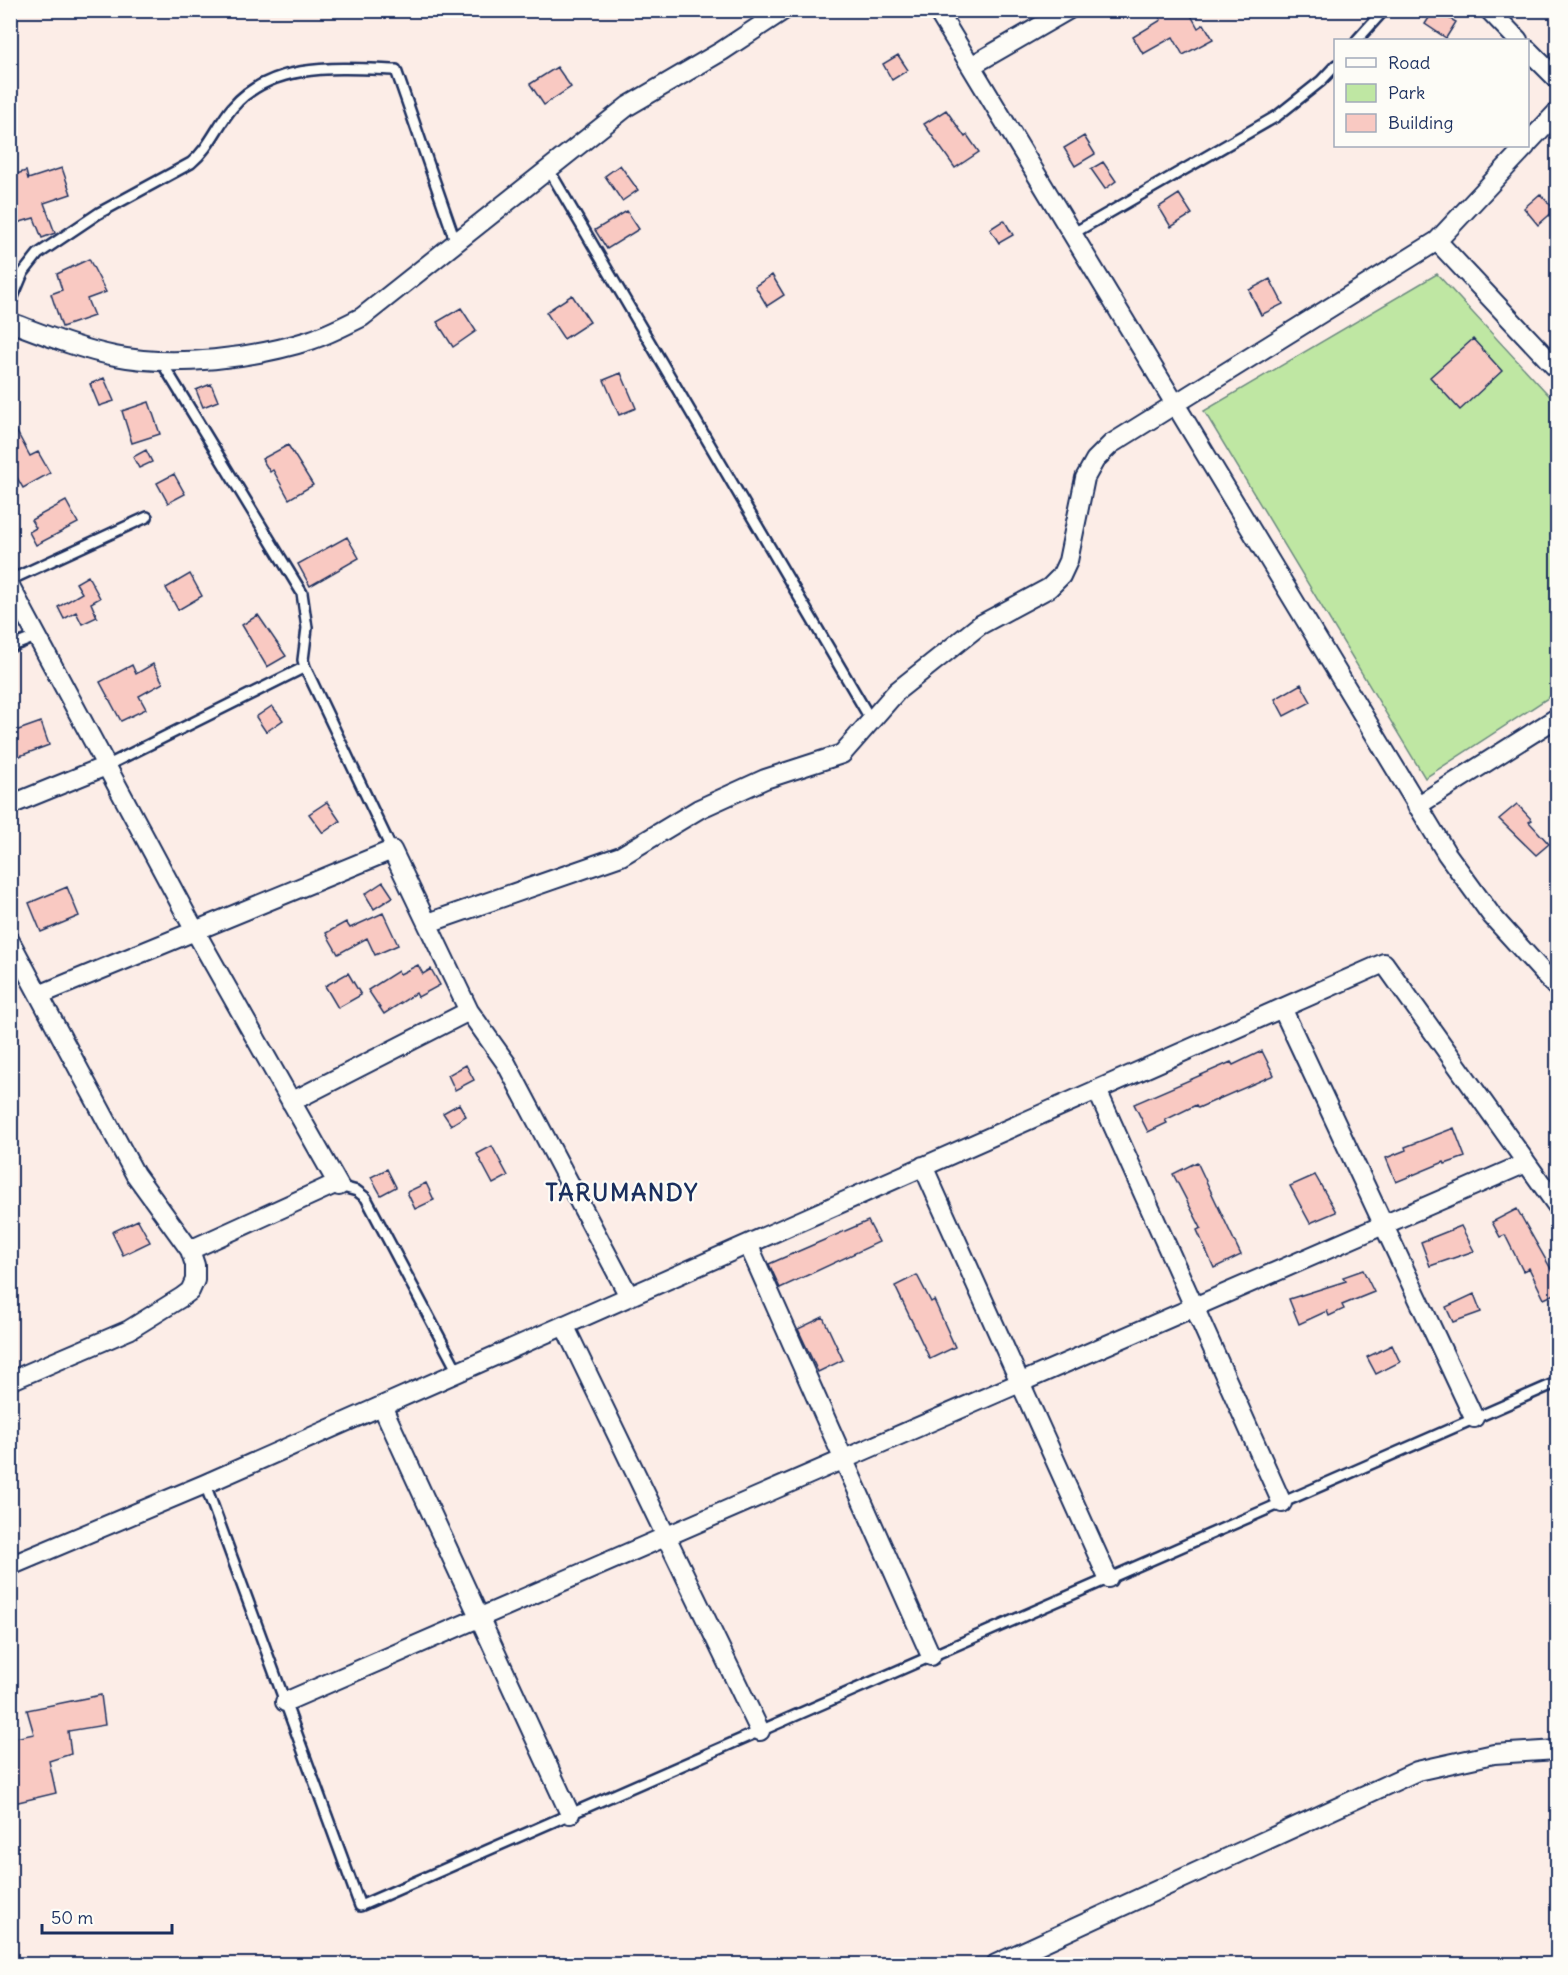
<svg xmlns="http://www.w3.org/2000/svg" width="1568" height="1975" font-family="Delius,sans-serif">
<style>
.green{fill:#bfe7a3;stroke:#6d8b80;stroke-width:1.5}
.building{fill:#f9c9c2;stroke:#1b2f5e;stroke-width:1.5}
.lines{fill:none;stroke-linecap:round;stroke-linejoin:round}
.lane-casing{stroke:#1b2f5e;stroke-width:14}
.street-casing{stroke:#1b2f5e;stroke-width:22}
.lane{stroke:#fdfcf7;stroke-width:9}
.street{stroke:#fdfcf7;stroke-width:18}
.labels{text-anchor:middle;stroke-width:4.5;stroke-linejoin:round;paint-order:stroke}
.district-label{font-size:24px;font-weight:bold;letter-spacing:1.5px;fill:#1b2f5e;stroke:#fdfcf7}
</style>
<rect width="100%" height="100%" fill="#fcede7"/>
<filter id="ink" filterUnits="userSpaceOnUse"><feTurbulence type="fractalNoise" baseFrequency=".0167" numOctaves="2"/><feDisplacementMap in="SourceGraphic" scale="12" xChannelSelector="R" yChannelSelector="G"/><feConvolveMatrix kernelMatrix="1 2 1 2 8 2 1 2 1" color-interpolation-filters="sRGB"/></filter>
<g filter="url(#ink)">
<!-- green -->
<path class="green" d="M1437,274l120,130v288l-132,86 -221,-367z"/>
<!-- building -->
<path class="building" d="M1155,10h33l10,18 6,-4 9,15 -30,16 -10,-18 -30,17 -10,-17 28,-17z
M1434,10l22,12 -10,16 -21,-14z
M898,55l10,15 -16,10 -9,-16z
M557,67l14,20 -27,18 -14,-21z
M946,110l19,27 2,-2 12,17 -24,16 -31,-44z
M1084,136l11,18 -20,12 -11,-18z
M1103,162l13,19 -11,8 -14,-20z
M620,165l18,25 -16,11 -17,-25z
M62,168l9,26 -27,9 11,30 -13,5 -8,-20 -24,7v-49l16,-5 2,8z
M1179,194l13,20 -21,13 -12,-20z
M1540,194l15,16 -17,15 -14,-17z
M627,211l12,18 -32,20 -12,-19z
M1004,220l9,15 -14,8 -9,-14z
M89,259l17,33 -19,7 7,17 -32,11 -11,-33 11,-4 -5,-16z
M772,275l12,20 -17,11 -12,-20z
M1270,279l13,25 -22,11 -12,-25z
M572,295l18,27 -26,17 -18,-27z
M461,308l15,23 -23,16 -16,-25z
M1473,339l29,32 -42,39 -30,-33z
M621,373l15,35 -17,7 -15,-35z
M104,378l10,23 -15,5 -9,-22z
M211,384l7,17 -15,6 -7,-17z
M149,402l11,32 -28,9 -10,-32z
M10,419l20,37 8,-4 12,21 -27,15 -13,-23z
M288,445l25,40 -24,14 -16,-29 -3,2 -8,-13z
M146,450l6,12 -13,6 -6,-11z
M174,474l11,20 -17,9 -11,-20z
M66,501l12,22 -42,22 -7,-13 7,-4 -5,-8z
M347,537l12,21 -49,28 -12,-22z
M190,574l12,22 -24,14 -12,-22z
M88,576l12,22 -9,5 6,14 -15,7 -6,-12 -12,7 -6,-12 24,-14 -6,-10z
M258,615l28,41 -19,11 -25,-42z
M153,664l10,19 -24,13 7,13 -25,12 -21,-39 32,-17 4,9z
M1301,684l10,18 -27,14 -9,-17z
M272,706l11,14 -17,12 -10,-15z
M41,722l8,23 -32,12 -7,-24z
M327,802l13,19 -17,12 -14,-19z
M1517,804l15,16 -3,2 20,22 -13,11 -37,-36z
M383,882l10,15 -19,12 -9,-15z
M67,887l12,29 -38,16 -12,-29z
M383,913l15,32 -23,10 -8,-17 -29,16 -12,-21 20,-11 4,6z
M418,965l5,9 8,-5 9,16 -22,12 -2,-4 -32,21 -16,-24 30,-19 2,3z
M348,973l13,22 -23,13 -13,-22z
M1262,1051l12,24 -76,33 -2,-3 -31,15 2,3 -19,9 -14,-28 97,-42 2,3z
M466,1065l8,15 -19,10 -7,-15z
M459,1104l7,12 -15,9 -8,-12z
M1454,1128l11,29 -20,7 -1,-2 -48,20 -10,-24 20,-8 -1,-3z
M492,1146l16,30 -15,8 -16,-30z
M1197,1162l44,93 -27,13 -17,-38 4,-2 -28,-54z
M387,1169l9,18 -15,8 -10,-18z
M1315,1175l21,37 -26,11 -20,-37z
M426,1183l8,17 -19,9 -8,-17z
M1517,1209l37,65 3,-1v20l-13,6 -15,-31 -6,3 -18,-36 -5,2 -8,-15z
M138,1220l12,22 -27,13 -11,-23z
M868,1221l11,21 -99,46 -11,-24z
M1461,1226l13,25 -44,15 -9,-24z
M1363,1270l11,22 -32,13 2,4 -15,7 -2,-5 -28,13 -10,-25 57,-18 -3,-4z
M917,1275l14,27 3,-2 21,47 -25,12 -35,-73z
M1474,1294l7,18 -28,10 -7,-15z
M823,1317l20,43 -25,12 -20,-43z
M1392,1345l8,17 -24,12 -9,-17z
M101,1695l4,30 -37,6 3,23 -22,7 7,32 -46,11v-65l24,-5 -7,-24z"/>
<g class="lines">
<!-- lane casing -->
<g class="lane-casing">
<path id="lane" d="M1357,40l27,-30
M549,170l322,550
M1072,234l205,-118 44,-35 15,-16
M10,304l13,-31 15,-19 61,-41 92,-50c19,-16 26,-37 41,-55 39,-47 109,-40 164,-38l60,173
M161,361l141,232 5,35 -4,32 2,7 87,183
M10,580l137,-63
M10,647l28,-11
M106,766l199,-99
M339,1186l18,5 9,7 92,174
M205,1484l155,422 1198,-524"/>
</g>
<!-- street casing -->
<g class="street-casing">
<path id="street" d="M937,10l510,844 45,62 66,73
M1489,10l29,30
M1528,50l30,30
M971,66l97,-56
M1528,143l30,-32
M1437,241l121,129
M10,322c35,13 69,27 105,34 59,12 140,2 196,-16 18,-6 35,-15 51,-23l266,-211 94,-55 62,-41
M10,586l185,345 144,255
M10,805l96,-39
M1417,806l141,-89
M428,923l193,-67 78,-47 66,-30 77,-25 55,-63 83,-66 69,-37 12,-12 7,-15 17,-83 10,-18 16,-16 326,-203 89,-95
M10,941l125,233 55,76 5,15v15l-5,11 -8,6 -53,33 -119,51
M39,995l353,-145 77,161 37,52 123,233
M1282,1008l192,410
M1097,1090l185,413
M291,1102l178,-91
M923,1166l185,412
M748,1244l183,412
M190,1250l147,-67
M564,1325l196,406
M382,1406l188,408
M10,1566l195,-82 1179,-521 174,244
M285,1702l1241,-539
M996,1964l421,-193 77,-17 64,-4"/>
</g>
<!-- lane -->
<use href="#lane" class="lane"/>
<!-- street -->
<use href="#street" class="street"/>
</g>
</g>
<g class="labels">
<!-- district labels -->
<g class="district-label">
<text x="622" y="1201">TARUMANDY</text>
</g>
</g>
<!-- margin -->
<rect width="1568" height="1975" fill="none" stroke="#fdfcf7" stroke-width="36"/>
<rect x="18" y="18" width="1532" height="1939" fill="none" stroke="#1b2f5e" stroke-width="2" filter="url(#ink)"/>
<!-- legend -->
<rect x="1334" y="39" width="195" height="108" fill="#fdfcf7" stroke="#a3aaba" stroke-width="1.5"/>
<rect x="1346" y="58" width="30" height="9" fill="#fdfcf7" stroke="#a3aaba" stroke-width="1.5"/>
<text x="1388" y="69" font-size="18" fill="#1b2f5e">Road</text>
<rect x="1346" y="84" width="30" height="18" fill="#bfe7a3" stroke="#a3aaba" stroke-width="1.5"/>
<text x="1388" y="99" font-size="18" fill="#1b2f5e">Park</text>
<rect x="1346" y="114" width="30" height="18" fill="#f9c9c2" stroke="#a3aaba" stroke-width="1.5"/>
<text x="1388" y="129" font-size="18" fill="#1b2f5e">Building</text>
<!-- scale -->
<path d="M42 1924v9h130v-9" fill="none" stroke="#1b2f5e" stroke-width="3"/>
<text x="51" y="1924" font-size="18" fill="#1b2f5e" stroke="#fdfcf7" stroke-width="4.5" paint-order="stroke">50 m</text>
</svg>
